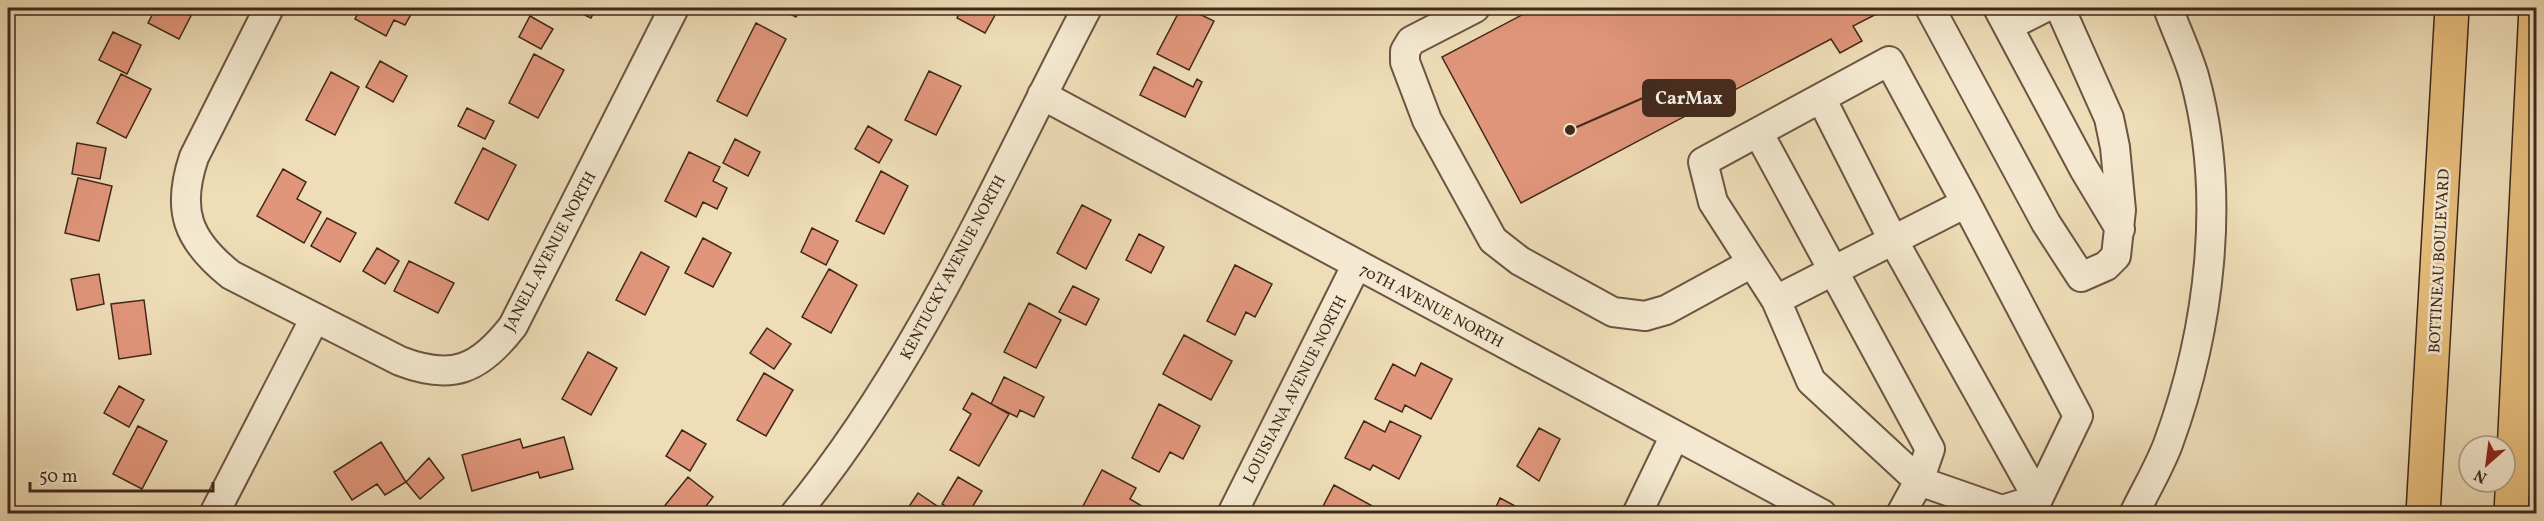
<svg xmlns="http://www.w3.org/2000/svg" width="2544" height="521" font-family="Vollkorn,serif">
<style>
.building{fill:#e1967b;stroke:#41281c;stroke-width:1.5}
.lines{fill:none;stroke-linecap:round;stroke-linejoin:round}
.minor-casing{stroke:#6c5543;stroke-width:32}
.highway-casing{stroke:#41281c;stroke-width:36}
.minor{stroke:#f4e9d0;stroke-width:28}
.highway{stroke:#e7be7c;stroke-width:33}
.labels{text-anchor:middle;stroke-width:5;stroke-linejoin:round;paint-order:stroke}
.street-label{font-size:16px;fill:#41281c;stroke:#f4e9d0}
.leader{fill:none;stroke:#41281c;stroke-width:2}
.callout-dot{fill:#41281c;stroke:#f4e9d0;stroke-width:2}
.callout{fill:#41281c;stroke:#41281c;stroke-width:2}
.callout-label{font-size:18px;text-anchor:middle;font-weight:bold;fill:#fff}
</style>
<rect width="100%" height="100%" fill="#eeddb7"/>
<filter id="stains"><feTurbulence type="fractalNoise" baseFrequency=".00333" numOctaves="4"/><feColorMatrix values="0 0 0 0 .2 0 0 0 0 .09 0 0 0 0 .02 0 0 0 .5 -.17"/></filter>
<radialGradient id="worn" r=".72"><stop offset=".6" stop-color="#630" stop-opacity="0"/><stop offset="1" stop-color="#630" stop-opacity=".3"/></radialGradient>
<!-- building -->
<path class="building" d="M156,8h39l-16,31 -31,-16z
M361,8h51l2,1 -9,16 -11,-5 -8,16 -31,-17z
M570,8h26l-5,10z
M778,8h23l-5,9z
M962,8h37l-14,25 -28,-15z
M1181,8h6l27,13 -25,49 -32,-16z
M1535,8h353l-35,18 9,15 -22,12 -9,-14 -310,164 -79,-146z
M530,16l23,13 -12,20 -22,-12z
M756,23l30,16 -39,77 -30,-15z
M113,32l28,13 -14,29 -28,-14z
M534,54l30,16 -26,48 -29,-15z
M380,61l27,15 -14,26 -27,-15z
M1154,67l39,20 4,-8 5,3 -17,35 -45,-22z
M929,71l32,15 -25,49 -31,-15z
M331,72l28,15 -24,48 -29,-15z
M121,74l30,15 -25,49 -29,-15z
M467,108l27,13 -9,18 -27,-13z
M868,126l24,14 -13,23 -24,-14z
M735,139l25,13 -12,24 -25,-13z
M77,143l29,5 -6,31 -28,-5z
M483,148l33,17 -28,55 -33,-17z
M689,152l31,15 -7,14 14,7 -10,21 -14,-7 -7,15 -31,-16z
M283,169l23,13 -9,17 24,13 -17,31 -47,-27z
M881,171l27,15 -24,48 -28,-13z
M78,178l34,8 -13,55 -34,-8z
M1082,205l29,15 -25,49 -29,-16z
M327,218l29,15 -16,29 -29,-16z
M812,228l26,13 -12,24 -25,-13z
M1139,234l25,13 -13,26 -25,-13z
M703,238l28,15 -18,34 -28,-14z
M377,248l22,13 -14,23 -22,-13z
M641,252l28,15 -24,48 -29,-15z
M409,261l45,22 -16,30 -44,-22z
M1235,265l37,19 -17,33 -9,-5 -11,23 -28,-14z
M829,269l28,16 -26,48 -29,-16z
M99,274l5,30 -27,6 -6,-31z
M1073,286l26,13 -13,26 -27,-13z
M144,300l7,54 -32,5 -8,-55z
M1029,303l32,17 -25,48 -32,-16z
M767,328l24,16 -17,25 -24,-16z
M1184,335l48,26 -21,39 -48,-26z
M588,352l29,16 -26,47 -29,-16z
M1421,363l31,16 -21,40 -26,-14 -3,7 -27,-13 18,-35 22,12z
M764,373l29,17 -27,46 -29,-16z
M1004,377l40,20 -10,20 -14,-7 -3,7 -26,-13z
M119,386l25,14 -15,27 -25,-14z
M972,393l37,21 -30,52 -29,-16 21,-36 -8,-5z
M1159,404l41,22 -17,33 -13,-7 -11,20 -27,-14z
M1364,421l21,11 5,-11 31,15 -22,43 -26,-14 -3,5 -25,-12z
M138,426l29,15 -25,48 -29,-15z
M1539,428l21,11 -21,42 -22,-15z
M682,430l24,14 -16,27 -24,-15z
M564,437l9,32 -33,9 -2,-6 -66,19 -10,-36 58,-16 3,9z
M381,442l25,40 -21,13 -8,-11 -25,16 -18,-28z
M429,458l15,20 -24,21 -14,-17z
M1102,470l34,18 -6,11 25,15h-62l-11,-6z
M688,477l25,20 -13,17h-42z
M958,477l24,14 -14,23h-10l-16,-10z
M1334,485l51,28 -66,1z
M918,493l28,19 -1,2h-41z
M1500,498l30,16h-37z"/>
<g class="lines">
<!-- minor casing -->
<g class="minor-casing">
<path id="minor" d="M269,8l-75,149c-18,53 -7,83 37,118l169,86c52,20 79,9 113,-35l161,-318
M1475,8l-64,33 -6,10v11l22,58 66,120 27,21 93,51 32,4 21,-6 86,-47
M1930,8l116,215 35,54 25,-11 10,-10 5,-46 -6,-63 -6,-29 -49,-110
M1998,8l86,161 36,60
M2008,26l36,-18
M1042,95l780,419
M1821,98l72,142 145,259
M1758,132l172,317 -11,32 -18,33
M1966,203l112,213 -40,83 -36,11 -83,-29 -108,-100 -35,-81z
M1776,300l-63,-98 -10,-40 186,-101 77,142
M214,514l101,-196
M795,514c124,-151 202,-334 292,-506
M1232,514l125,-250
M1637,514l38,-79
M2134,514c11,-23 25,-46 34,-70 42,-114 59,-250 26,-368 -7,-23 -18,-46 -26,-68"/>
</g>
<!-- highway casing -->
<g class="highway-casing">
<path id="highway" d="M2423,514l29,-506
M2511,514l25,-506"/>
</g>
<!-- minor -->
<use href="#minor" class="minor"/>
<!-- highway -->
<use href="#highway" class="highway"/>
</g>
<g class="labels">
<!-- street labels -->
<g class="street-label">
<text transform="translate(549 251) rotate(-62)" y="6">JANELL AVENUE NORTH</text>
<text transform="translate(2438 261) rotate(-87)" y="6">BOTTINEAU BOULEVARD</text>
<text transform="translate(952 267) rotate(-62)" y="6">KENTUCKY AVENUE NORTH</text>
<text transform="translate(1432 305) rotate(28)" y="6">70TH AVENUE NORTH</text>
<text transform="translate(1294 389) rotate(-63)" y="6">LOUISIANA AVENUE NORTH</text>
</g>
</g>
<!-- callouts -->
<path class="leader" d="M1570 130L1643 98"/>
<circle class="callout-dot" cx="1570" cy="130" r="6"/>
<rect class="callout" x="1643" y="80" width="92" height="36" rx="6"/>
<g class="callout-label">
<text x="1689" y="104">CarMax</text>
</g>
<!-- margin -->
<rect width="2544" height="521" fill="none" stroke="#eeddb7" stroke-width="30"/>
<rect x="9" y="9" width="2526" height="503" fill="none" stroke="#41281c" stroke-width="3"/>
<rect x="15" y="15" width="2514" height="491" fill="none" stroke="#41281c" stroke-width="1.5"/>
<!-- north arrow -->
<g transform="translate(2487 464) rotate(208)"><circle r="28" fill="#f4e9d0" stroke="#ac9c88" stroke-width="1.5"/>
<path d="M0-4.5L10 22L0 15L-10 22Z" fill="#8f2418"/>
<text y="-9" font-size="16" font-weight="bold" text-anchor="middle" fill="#41281c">N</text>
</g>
<!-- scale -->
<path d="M30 482v9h183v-9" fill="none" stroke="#41281c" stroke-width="3"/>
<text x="39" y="482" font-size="18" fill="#41281c" stroke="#f4e9d0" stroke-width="4.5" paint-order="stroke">50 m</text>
<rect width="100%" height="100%" filter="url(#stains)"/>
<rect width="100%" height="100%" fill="url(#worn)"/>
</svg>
